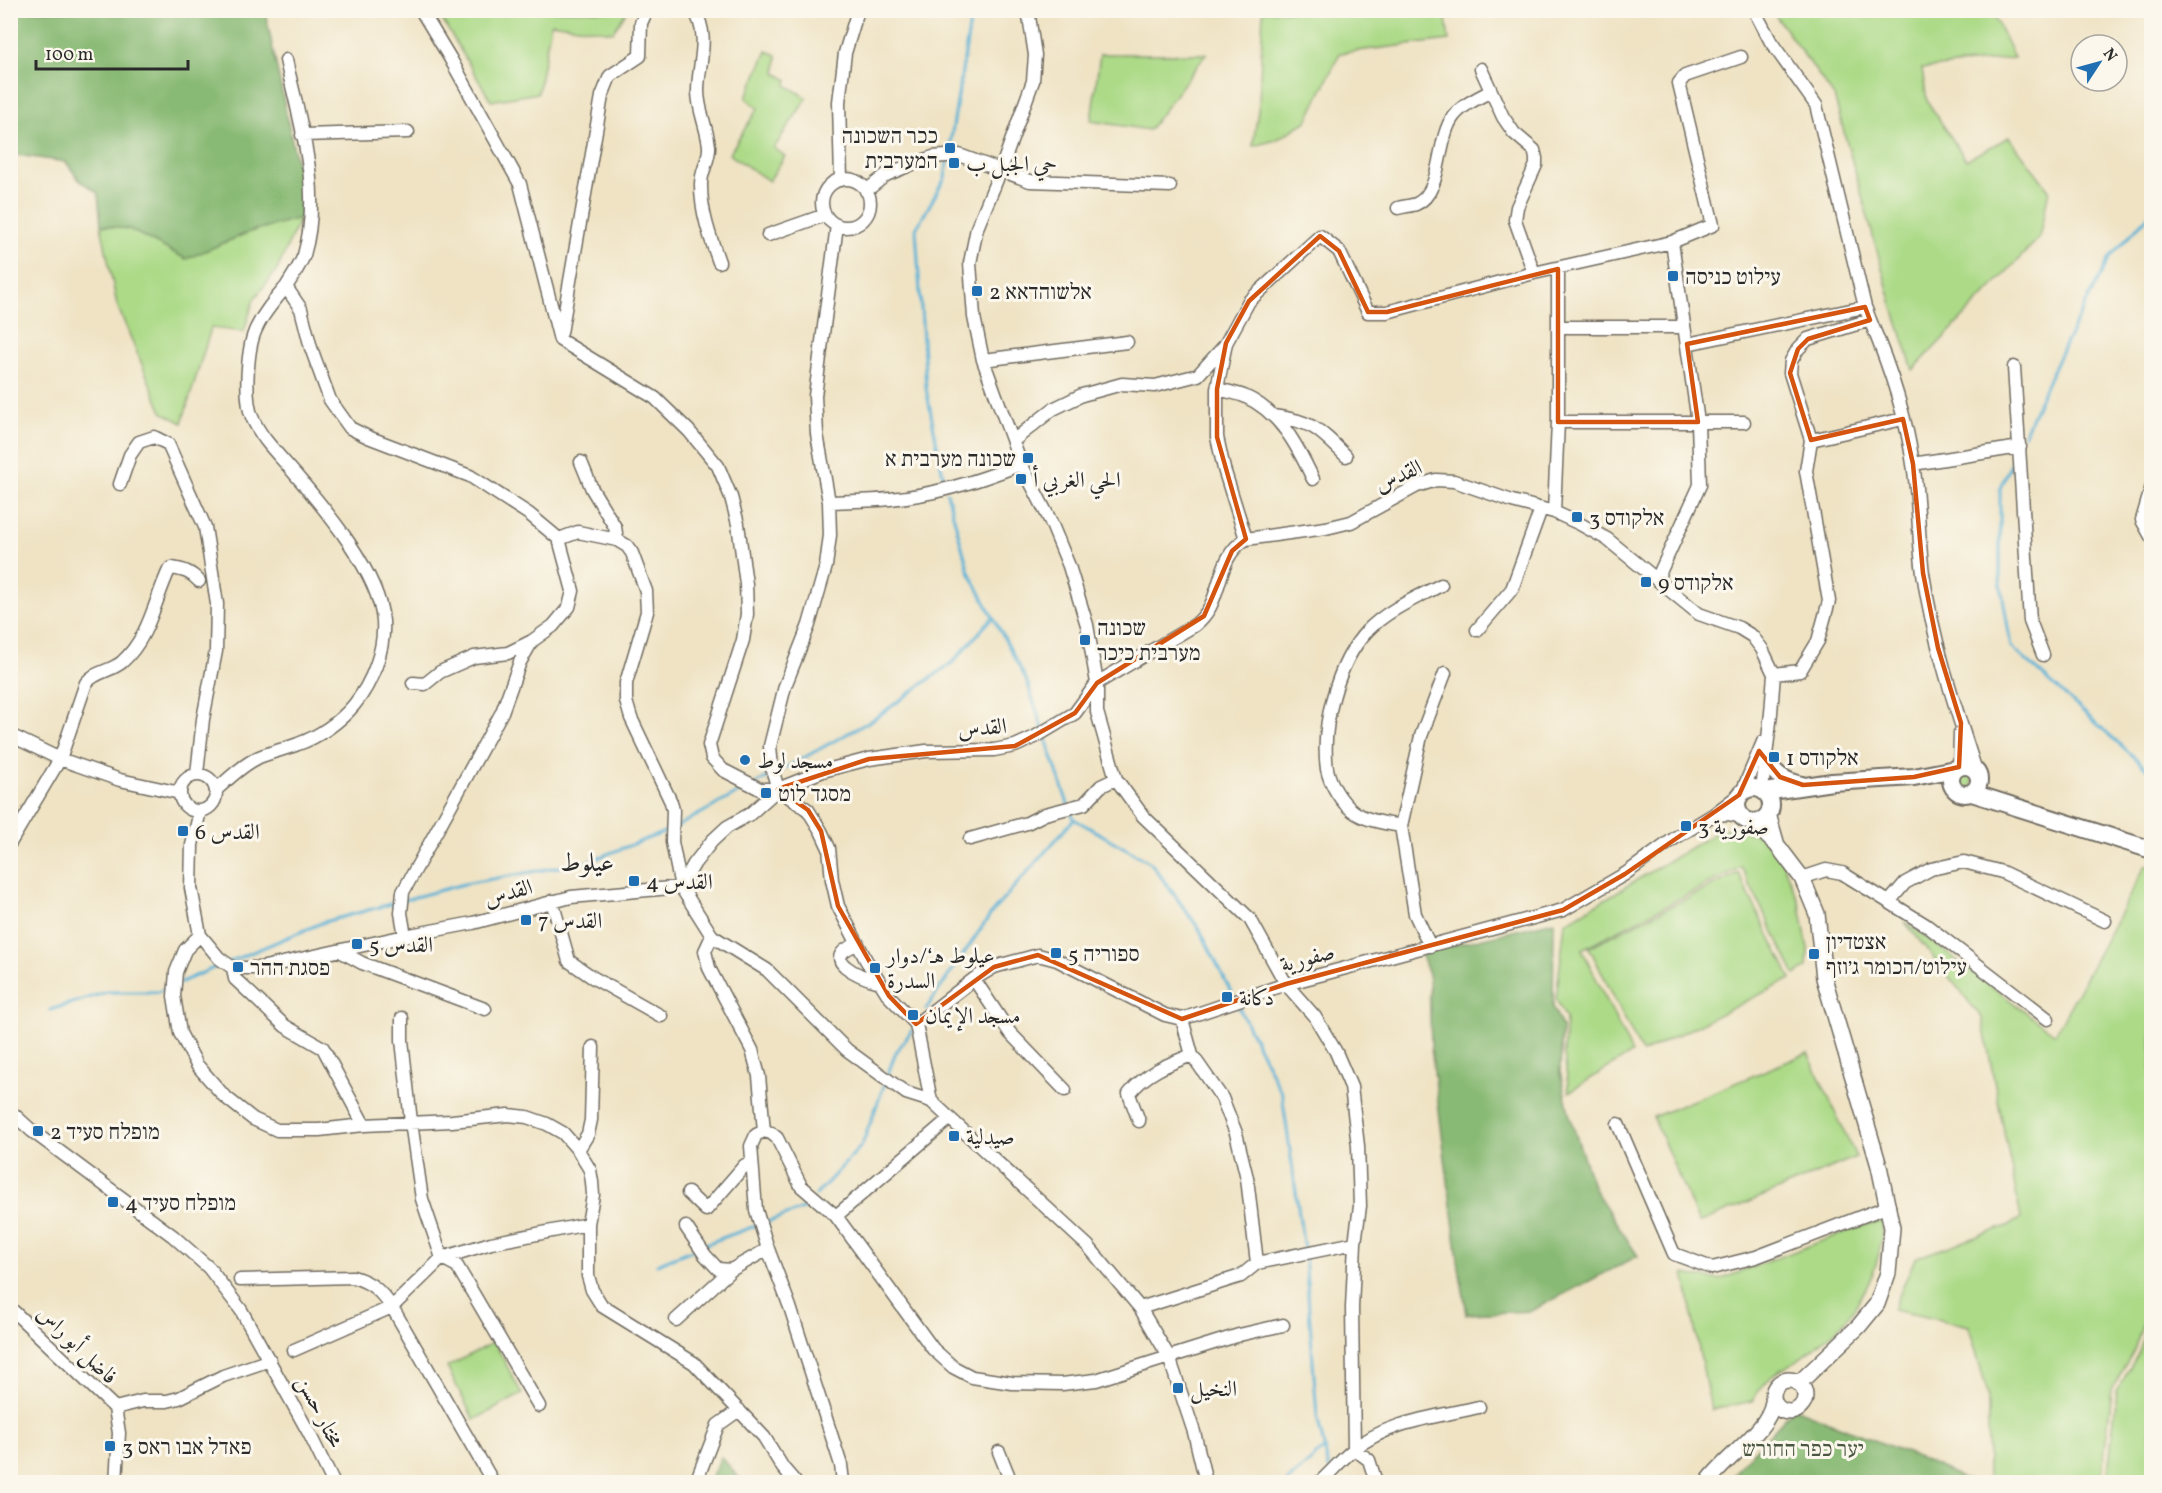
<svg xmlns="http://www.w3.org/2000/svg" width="2162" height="1493" font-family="Vollkorn,Amiri,'Frank Ruhl Libre',serif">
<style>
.green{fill:#acda87;stroke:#6c8259;stroke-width:1.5}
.forest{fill:#89ba74;stroke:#5a7250;stroke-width:1.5}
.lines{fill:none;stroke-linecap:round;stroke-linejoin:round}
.stream{stroke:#59b1d6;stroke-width:3}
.minor-casing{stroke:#706b61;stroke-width:15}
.tertiary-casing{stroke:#706b61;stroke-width:18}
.secondary-casing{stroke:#706b61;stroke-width:20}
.minor{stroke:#fff;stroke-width:12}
.tertiary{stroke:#fff;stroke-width:15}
.secondary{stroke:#fff;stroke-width:16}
.marked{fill:none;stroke:#d5540f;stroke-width:4.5;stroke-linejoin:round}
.poi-dot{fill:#1f6fb2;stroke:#fbf7ec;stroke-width:2}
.labels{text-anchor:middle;stroke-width:6;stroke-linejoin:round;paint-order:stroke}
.poi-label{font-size:22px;fill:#2b2b2b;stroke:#fbf7ec;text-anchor:start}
.street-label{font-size:22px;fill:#2b2b2b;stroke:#fbf7ec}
.park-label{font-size:22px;fill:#4b5742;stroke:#fbf7ec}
.quarter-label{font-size:26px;fill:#2b2b2b;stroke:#fbf7ec}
</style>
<rect width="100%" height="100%" fill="#fbf7ec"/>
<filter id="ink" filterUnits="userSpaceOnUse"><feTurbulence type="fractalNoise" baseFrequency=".0167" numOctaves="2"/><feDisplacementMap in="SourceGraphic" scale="12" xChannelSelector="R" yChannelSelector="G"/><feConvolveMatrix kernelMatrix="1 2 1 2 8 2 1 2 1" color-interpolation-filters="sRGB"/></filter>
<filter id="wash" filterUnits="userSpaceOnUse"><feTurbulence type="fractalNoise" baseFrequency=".008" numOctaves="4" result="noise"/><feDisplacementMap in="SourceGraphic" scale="24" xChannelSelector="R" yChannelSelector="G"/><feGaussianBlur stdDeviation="1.35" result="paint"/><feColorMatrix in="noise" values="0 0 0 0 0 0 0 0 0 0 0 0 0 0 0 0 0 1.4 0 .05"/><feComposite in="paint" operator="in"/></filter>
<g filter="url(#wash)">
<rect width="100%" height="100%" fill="#efe3c4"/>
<!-- green -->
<path class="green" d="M437,11h190l-14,21 -62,-9 -13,70 -47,8z
M1263,11h182l4,29 -109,13 -33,68 -31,19 -23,6 6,-43z
M1772,11h220l22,47 -92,11 5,32 39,59 43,-23 40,53 -10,48 -126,132 -20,-62 -59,-212z
M767,51l10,4 -1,18 12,7 -2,5 21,13 -33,50 11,8 -16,25 -40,-27 29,-46 -12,-10z
M1100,54h106l-57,76 -58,-9z
M300,218l-23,52 -23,29 -10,33 -33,-4 -29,95 -20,-11 -45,-107 -16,-80 28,4 57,30 66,-28z
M1955 781a9 9 0 1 1 18 0a9 9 0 1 1-18 0Z
M1736,828l22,7 21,19 21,51 8,44 -1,18 -12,8 -54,-108 -159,82 50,104 -63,39 -5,-38 2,-35 -10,-20 9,-76 155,-93z
M2146,865l6,3 -1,431 -17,51 -22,40 -11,92h-113v-87l-19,-69 -76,-16 22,-52 95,-33 11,-7 -39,-200 -78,-97 151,113z
M1738,873l53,106 -149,74 -53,-106z
M1808,1053l48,104 -157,66 -46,-106z
M1882,1221c2,37 -16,74 -39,102 -13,14 -32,27 -47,38 -6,5 -14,7 -20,12 -10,7 -17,17 -24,28l-41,9 -27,-136 35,6 145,-55z
M2151,1316v166h-44l10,-91 22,-39z
M494,1342l28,52 -48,26 -27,-53z"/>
<!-- forest -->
<path class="forest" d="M10,11h255l36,173 -1,34 -48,13 -66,28 -57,-30 -28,-4 -3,-32 -19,-13 -13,-18 -55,-8z
M1554,921l-1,86 9,20 -2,45 10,45 24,72 44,67 -107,55 -64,3 -8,-46 -28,-220 -2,-73 -8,-22z
M1794,1408l125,50 52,24h-243l13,-17z
M721,1457l22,25h-34z"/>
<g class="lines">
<!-- stream -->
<path class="stream" d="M949,151l23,-141
M2024,435l36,-81 50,-97 42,-45
M2015,455l-15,33v91l11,68 141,126
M945,486l-19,-98 -10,-159 29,-51 3,-20
M947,493l22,79 57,107 17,51
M1045,736l23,68
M776,773l98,-54 79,-57 40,-45
M757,783l13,-7
M1070,810l4,9 77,44 49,67 34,68
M676,827l73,-40
M404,900l60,-16 123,-22 83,-32
M229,962l95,-40 74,-20
M179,983l44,-19
M1237,1004l45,90 22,155
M926,1009l67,-98 81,-92
M50,1010l57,-18h51l13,-6
M887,1077l8,-23 17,-24
M816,1195l46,-50 23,-62
M765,1223l38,-14 9,-9
M703,1245l55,-20
M1305,1255l12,161 12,53
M657,1264l40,-16
M1287,1482l38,-34
M2147,1482l5,-26"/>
</g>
</g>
<g filter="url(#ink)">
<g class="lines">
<!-- minor casing -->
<g class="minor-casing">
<path id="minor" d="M421,10l29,48 70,126 40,156 95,58 34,33 29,35 13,31 7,27 8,60 1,30 -4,26 -34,105 3,13 11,12 37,19h18
M694,10c17,27 4,53 4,81 0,19 9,36 11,55 1,14 -9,26 -8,40 0,26 9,51 18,76
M1028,10l7,45 -2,26 -33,91 -23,56 -7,35 4,54 9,43 38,104 29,56 19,46 18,59 10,58v29l19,67 27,37 107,103 36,65 29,33 21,35 15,35 7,59 2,60 -5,37 -3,65 2,141 15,11 7,22
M1754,10l17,32 45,63 49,202 5,13 -62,19 -10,10 -7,12 -1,12 21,67 -5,31 23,130 -11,40 -18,30 -26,3
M286,60c14,64 37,130 18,195 -4,11 -12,22 -18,32l15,22 10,39 19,52 20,28 18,9 102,39 59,38 30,25
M1481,69l22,48 11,16 20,17 2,8v7l-19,42 -2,13 19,53
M302,135l106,-3
M822 203a24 24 0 1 1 48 0a24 24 0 1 1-48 0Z
M841,180l-2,-78 6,-49 13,-43
M866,191l20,-16 24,-10 23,-8 26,-2 71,26 140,5
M1398,208c6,-2 13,-2 18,-4 27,-11 20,-64 37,-87 9,-12 25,-19 38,-26
M837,225l-22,171 2,38 12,68 1,33 -4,31 -17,59 -24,61 -15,60 2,23 6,20 30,21 13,21 8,17 3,32 6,26 28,54 23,36 27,28 15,77
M768,235l57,-20
M1870,320c19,45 36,95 43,144 6,36 5,73 10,109 10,68 32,133 53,198
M1558,327h126
M561,333l41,-237 8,-20 30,-20 1,-33 6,-13
M1687,344l178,-37
M983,360l144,-18
M2014,367l16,254 13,34
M1217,389c9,2 19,4 27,7 36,16 53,49 69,83
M1273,416c39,5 46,13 73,40
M1558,422h186
M1811,440l92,-21
M1013,441l40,-32 29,-14 40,-11 33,2 43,-11 28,-31
M581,462l11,27 23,38 2,13
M1913,464l107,-17
M120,484l10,-29 9,-13 15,-5 14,7 37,83 12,77 -1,47 -13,68 -6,55
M2152,486l-10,34 10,18
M829,502c20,-1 41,-1 61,-3 45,-4 89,-18 131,-35
M1554,512l4,-90v-153
M1246,539l-22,-70 -7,-32v-48l9,-46 23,-42 71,-65 19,15 29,61h19l147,-39 138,-31
M1657,579l43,-94 -2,-63 -26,-180 41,-17 -34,-142 6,-7 56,-19
M1477,630l35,-41 29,-80
M413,683l12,1 15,-12 34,-15 34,-4 24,-12
M10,735l50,24 60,21 60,13
M1959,767l1,-34
M180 793a18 18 0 1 1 36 0a18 18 0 1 1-36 0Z
M216,790c13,-12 27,-25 43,-33 13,-5 26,-8 39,-13 20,-7 42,-22 56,-39 18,-22 31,-55 29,-84 -4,-48 -57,-111 -88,-147 -15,-18 -34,-35 -43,-57 -8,-19 -5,-72 5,-90 7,-15 18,-27 29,-40
M1742,792l21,-50
M200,811l-8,34 -1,43 9,47 19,23 14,10h27l145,-32 68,-13 98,-26 110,-10 13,-23 18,-23 15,-14 23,-13 28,-25 45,-18 46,-12 57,-8 68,-1 21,-4 20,-9 40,-24 22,-30 98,-58c6,-5 11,-11 15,-18 12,-24 11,-53 36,-68l80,-11 25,-6 66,-36 19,-6 18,1 58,20 42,11 26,12 27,15 92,75 40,14 13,8 10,13 12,25 -3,39 -9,77
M1713,815l15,-1 14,3
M1401,826c-15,-3 -35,-5 -48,-15 -12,-9 -23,-27 -26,-42 -6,-43 10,-106 40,-138 20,-21 49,-33 74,-46
M970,839l57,-16 18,-9 39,-10 17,-18 15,-7
M10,843l50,-84 26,-76c9,-12 24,-11 36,-21 27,-24 32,-60 47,-92l3,-2c12,2 19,4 27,13
M1802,878l24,-8 16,3 84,52 122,94
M552,901l17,60 23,16 69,39
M1889,902l16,-19 26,-14 33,-7 38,10 103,49
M200,935l-15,15 -9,22 -2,24 6,37 17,32 27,31 29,23 24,11h42l45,-5 88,-4 56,-6 19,2 20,7 16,9 15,17 12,20 2,12 1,13 -5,29v52l4,14 10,16 92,57 70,74 19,31 12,14
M405,936l-4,-23 2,-21 99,-180 18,-50 12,-21 21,-15 16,-19 4,-16 -14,-52 19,-7 39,8 10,6 5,7 14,38 1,21 -21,71v18l5,17 40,84 2,8 -1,32 9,45 31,49 55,34 80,80 59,43 25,8 157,145 52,62 29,49 25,75 12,50
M712,936l-7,15 4,17 43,82 7,26 5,55 7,2 6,5 24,48 35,30 97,133 20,18 19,10 40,6 50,1 34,-4 143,-45 44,-10
M858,944c-43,15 3,33 22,38
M1430,946l-15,-32 -14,-88 20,-90 24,-63
M340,951l22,12 123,46
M233,968l2,11 50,47 38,22 41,77
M974,979l36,54 55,57
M402,1018v22l9,82 11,77 20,59 15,8 82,140
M916,1024l58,-45 20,-12 44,-12 19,5 108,55 17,4 104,-35 277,-74 62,-36 50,-36 38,-23 26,-20
M10,1111l22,20 141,105 36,32 32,42 68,123 24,49
M1139,1121l-10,-27c16,-21 39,-30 63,-39
M1618,1124l56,130 38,14 44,-11 133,-51
M764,1131l-8,4 -5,11 5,64 12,39 22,58 51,158 2,17
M578,1150l10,-16 3,-14 2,-73
M688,1193l18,17 39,-45h7
M836,1216l113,-97
M686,1227l19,28 13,14 13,1
M1257,1263l98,-20
M240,1280l113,-3c20,6 27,14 39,30l101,175
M10,1308l105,100 4,25 -3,49
M1140,1308l101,-32 16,-13 -10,-85 -11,-45 -14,-35 -30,-43 -10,-36
M676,1320l55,-50 37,-21
M294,1350l98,-43 50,-49 49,-15 97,-19
M115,1408l28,-7h24l12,-3 44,-22 47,-16
M999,1452l12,30
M696,1482l22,-57 21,-15
M1320,1482c11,-10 21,-22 33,-32 35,-29 83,-33 126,-43"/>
</g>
<!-- tertiary casing -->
<g class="tertiary-casing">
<path id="tertiary" d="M1768,814l8,28
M1751,821l26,24 25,33 15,36 7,64 55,188 13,62 -4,45 -11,31 -18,22 -60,57
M1773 1396a16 16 0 1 1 32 0a16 16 0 1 1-32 0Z
M1708,1482c18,-26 60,-50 65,-80"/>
</g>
<!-- secondary casing -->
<g class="secondary-casing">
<path id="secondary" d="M1765,757c8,17 19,24 37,28
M1951 780a14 14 0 1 1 28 0a14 14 0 1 1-28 0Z
M1737 805a17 17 0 1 1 34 0a17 17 0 1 1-34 0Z
M1765,792l67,-10 82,-5 41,-8
M1972,793l180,57"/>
</g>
<!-- minor -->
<use href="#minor" class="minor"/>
<!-- tertiary -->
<use href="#tertiary" class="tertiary"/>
<!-- secondary -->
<use href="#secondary" class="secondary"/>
</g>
</g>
<!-- marked area -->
<path class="marked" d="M1320,236l19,15 29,61h19l171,-43v153h140l-11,-78 178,-37 5,13 -62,19 -10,10 -8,24 21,67 92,-21 10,45 10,109 15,75 23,75 -2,44 -45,10 -111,8 -23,-8 -21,-26 -20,44 -114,79 -62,36 -277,74 -104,35 -144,-64 -44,12 -78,57 -27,-28 -51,-90 -17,-75 -13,-21 -30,-21 91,-30 146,-13 60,-33 22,-30 107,-67 28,-65 14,-12 -29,-102v-48l9,-46 23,-42z"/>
<!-- markers -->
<g class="poi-dot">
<rect x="944" y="142" width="12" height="12" rx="3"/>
<rect x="948" y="157" width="12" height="12" rx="3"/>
<rect x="1667" y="270" width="12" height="12" rx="3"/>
<rect x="971" y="285" width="12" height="12" rx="3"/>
<rect x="1022" y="452" width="12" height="12" rx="3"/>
<rect x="1015" y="473" width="12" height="12" rx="3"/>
<rect x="1571" y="511" width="12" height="12" rx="3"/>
<rect x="1640" y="576" width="12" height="12" rx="3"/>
<rect x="1079" y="634" width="12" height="12" rx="3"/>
<rect x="1768" y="751" width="12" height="12" rx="3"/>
<circle cx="745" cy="760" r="6"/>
<rect x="760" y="787" width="12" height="12" rx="3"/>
<rect x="1680" y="820" width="12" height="12" rx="3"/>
<rect x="177" y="825" width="12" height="12" rx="3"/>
<rect x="628" y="875" width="12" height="12" rx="3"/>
<rect x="520" y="914" width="12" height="12" rx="3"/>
<rect x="351" y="938" width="12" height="12" rx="3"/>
<rect x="1050" y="947" width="12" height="12" rx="3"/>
<rect x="1808" y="948" width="12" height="12" rx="3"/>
<rect x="232" y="961" width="12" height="12" rx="3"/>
<rect x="869" y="962" width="12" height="12" rx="3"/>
<rect x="1221" y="991" width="12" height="12" rx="3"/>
<rect x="907" y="1009" width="12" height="12" rx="3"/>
<rect x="32" y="1125" width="12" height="12" rx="3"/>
<rect x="948" y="1130" width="12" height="12" rx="3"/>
<rect x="107" y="1196" width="12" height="12" rx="3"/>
<rect x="1172" y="1382" width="12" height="12" rx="3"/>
<rect x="104" y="1440" width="12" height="12" rx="3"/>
</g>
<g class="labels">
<!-- poi labels -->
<g class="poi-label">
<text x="938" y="143" text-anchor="end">ככר השכונה<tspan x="938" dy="25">המערבית</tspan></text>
<text x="966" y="171">حي الجبل ب</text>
<text x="1685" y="284">עילוט כניסה</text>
<text x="989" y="299">אלשוהדאא 2</text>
<text x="1016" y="466" text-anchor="end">שכונה מערבית א</text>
<text x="1033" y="487">الحي الغربي أ</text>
<text x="1589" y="525">אלקודס 3</text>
<text x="1658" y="590">אלקודס 9</text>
<text x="1097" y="635">שכונה<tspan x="1097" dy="25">מערבית כיכר</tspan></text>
<text x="1786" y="765">אלקודס 1</text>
<text x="757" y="768">مسجد لوط</text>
<text x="778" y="801">מסגד לוט</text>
<text x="1698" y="834">صفورية 3</text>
<text x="195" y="839">القدس 6</text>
<text x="646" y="889">القدس 4</text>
<text x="538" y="928">القدس 7</text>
<text x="1826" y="949">אצטדיון<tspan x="1826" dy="25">עילוט/הכומר ג׳וזף</tspan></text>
<text x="369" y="952">القدس 5</text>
<text x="1068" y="961">ספוריה 5</text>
<text x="887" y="963">عيلوط هـ‘/دوار<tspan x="887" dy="25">السدرة</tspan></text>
<text x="250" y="975">פסגת ההר</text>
<text x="1239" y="1005">دكانة</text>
<text x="925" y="1023">مسجد الإيمان</text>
<text x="50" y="1139">מופלח סעיד 2</text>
<text x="966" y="1144">صيدلية</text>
<text x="125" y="1210">מופלח סעיד 4</text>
<text x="1190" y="1396">النخيل</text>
<text x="122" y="1454">פאדל אבו ראס 3</text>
</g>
<!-- street labels -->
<g class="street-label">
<text transform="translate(1398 475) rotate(-24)" y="8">القدس</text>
<text transform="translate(982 727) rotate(-5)" y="8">القدس</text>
<text transform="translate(508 892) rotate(-16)" y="8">القدس</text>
<text transform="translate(1307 957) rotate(-15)" y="8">صفورية</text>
<text transform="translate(78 1344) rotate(44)" y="8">فاضل أبو راس</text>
<text transform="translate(321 1411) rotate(63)" y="8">مختار حسن</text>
</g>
<!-- park labels -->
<g class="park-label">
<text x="1803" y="1456">יער כפר החורש</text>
</g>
<!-- quarter labels -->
<g class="quarter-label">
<text x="587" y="871">عيلوط</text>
</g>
</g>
<!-- margin -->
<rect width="2162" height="1493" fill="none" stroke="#fbf7ec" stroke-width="36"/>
<!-- north arrow -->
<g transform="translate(2099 63) rotate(54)"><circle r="28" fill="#fbf7ec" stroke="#a8a59f" stroke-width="1.5"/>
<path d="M0-4.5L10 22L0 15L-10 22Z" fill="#1f6fb2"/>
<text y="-9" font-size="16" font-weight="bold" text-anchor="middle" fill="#2b2b2b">N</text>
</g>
<!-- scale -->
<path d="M36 60v9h152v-9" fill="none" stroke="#2b2b2b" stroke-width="3"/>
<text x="45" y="60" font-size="18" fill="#2b2b2b" stroke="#fbf7ec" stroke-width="4.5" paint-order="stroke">100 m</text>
</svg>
